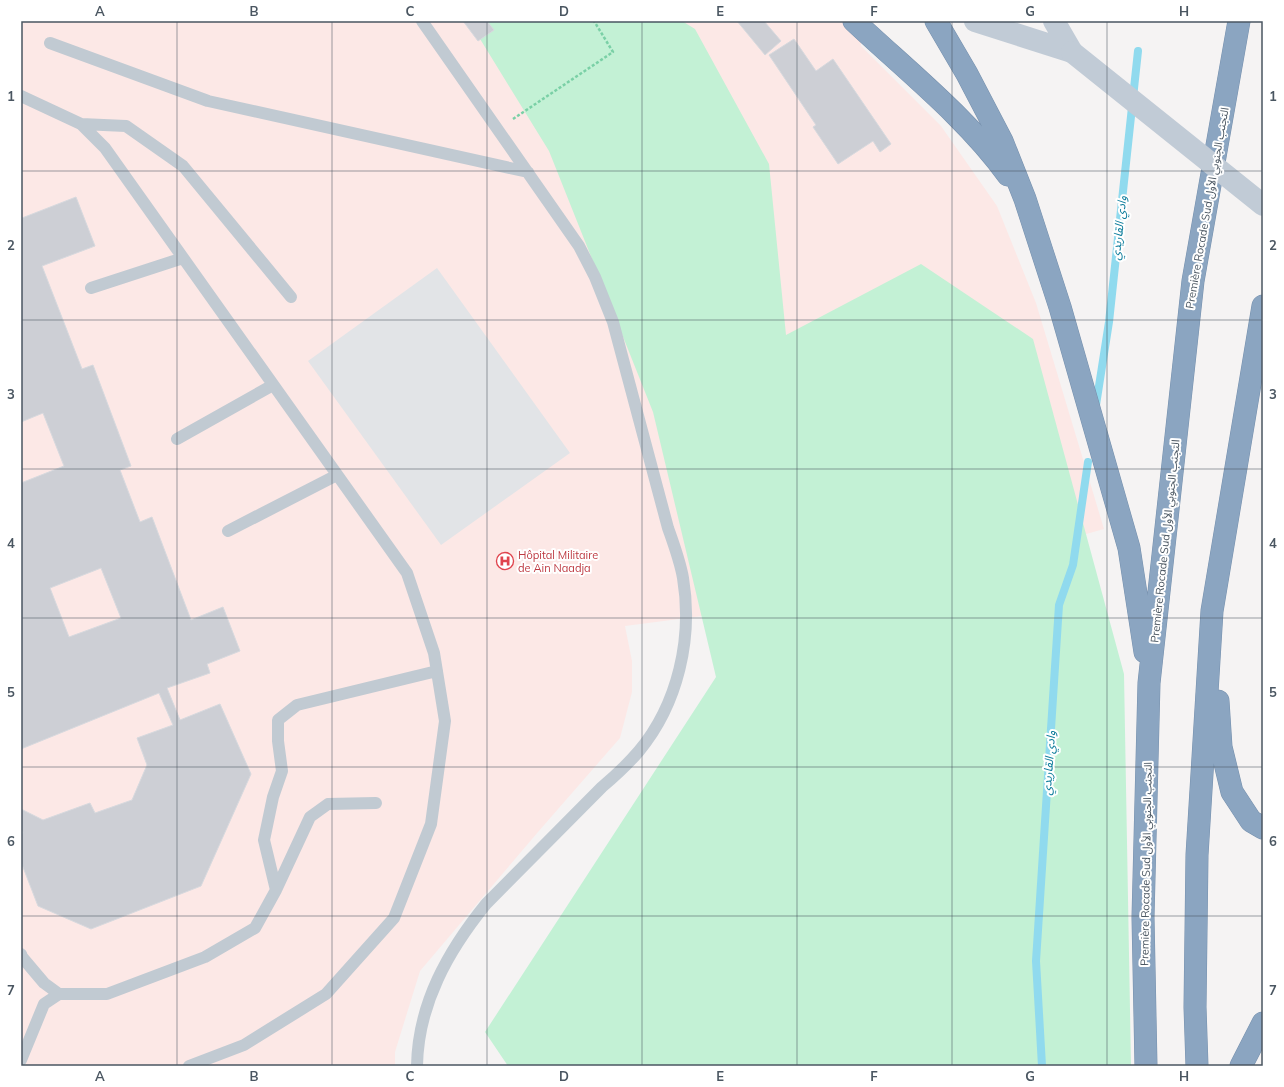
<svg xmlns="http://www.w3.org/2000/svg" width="1284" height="1087" font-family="Mulish,'Noto Sans Arabic',sans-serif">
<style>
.medical{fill:#fce8e6}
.airport{fill:#e2e4e7}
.green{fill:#c3f1d5}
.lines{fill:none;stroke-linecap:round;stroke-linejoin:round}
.stream{stroke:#90daee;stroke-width:8}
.building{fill:#cdcfd5;stroke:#d7d9de;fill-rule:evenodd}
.highway-casing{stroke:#7690ad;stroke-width:23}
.path{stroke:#7ad0a6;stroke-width:2.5;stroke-dasharray:3 2;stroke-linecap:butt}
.lane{stroke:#c1cad2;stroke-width:12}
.secondary{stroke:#c1cbd6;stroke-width:22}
.highway{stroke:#8ba5c1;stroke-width:22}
.secondary-bridge{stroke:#c1cbd6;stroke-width:22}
.grid{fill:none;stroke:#4a5661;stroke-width:1;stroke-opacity:0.55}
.labels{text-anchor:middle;stroke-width:4;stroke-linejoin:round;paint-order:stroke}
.street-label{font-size:11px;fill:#4a5661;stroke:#fff}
.health-label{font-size:11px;fill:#be3a42;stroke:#fff;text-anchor:start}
.water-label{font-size:12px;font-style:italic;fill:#0c7c9b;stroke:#fff}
.neatline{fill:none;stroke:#4a5661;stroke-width:1.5}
.grid-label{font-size:13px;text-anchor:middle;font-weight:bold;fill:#4a5661}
</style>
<rect width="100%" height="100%" fill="#f5f3f3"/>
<!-- medical -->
<path class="medical" d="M21,21h840v25l80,80 56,80 39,97 68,226 -231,65 -248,32 7,35v31l-12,46 -82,94 -118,139 -25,81v14h-374z"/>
<!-- airport -->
<path class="airport" d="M437,268l133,185 -129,92 -133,-184z"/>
<!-- green -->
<path class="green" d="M469,21h213l13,8 74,135 17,171 135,-71 112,75 91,335 7,392h-623l-23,-34 231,-355 -63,-265 -104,-261z"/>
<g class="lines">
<!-- stream -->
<path class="stream" d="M1096,405l13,-83 29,-271
M1042,1066l-6,-105 23,-356 14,-40 15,-103"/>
</g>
<!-- building -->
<path class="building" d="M463,21h24l7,9 -16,11z
M737,21h27l17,20 -16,14z
M794,39l22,32 17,-12 58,85 -11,8 -7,-11 -35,23 -25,-37 3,-2 -47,-70z
M76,197l19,49 -53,20 40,103 11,-4 38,101 -11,4 20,52 12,-5 39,103 32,-13 17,44 -33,13 3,9 -43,15 13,32 40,-16 31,70 -50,112 -110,43 -53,-23 -17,-44v-26l2,-4 -2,-1v-22l22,11 47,-17 5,10 37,-13 15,-35 -10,-27 36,-13 -14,-32 -138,56v-266l43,-17 -21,-53 -22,9v-206l1,2zM101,568l20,50 -52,19 -19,-49z"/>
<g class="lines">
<!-- highway casing -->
<g class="highway-casing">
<path id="highway" d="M854,21c51,48 113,97 154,154
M936,21l31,53 35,67 23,58 35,108 69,241 16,104
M1218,701l3,46 11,45 19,29 12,7
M1146,1066l-3,-149 6,-234 44,-402 46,-260
M1197,1066l-2,-59 2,-152 15,-244 51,-305
M1241,1066l22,-43"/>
</g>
<!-- path -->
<path class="path" d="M513,119l100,-67 -19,-31"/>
<!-- lane -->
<path class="lane" d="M50,43l158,58 320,71
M21,96l60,28 24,24 302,425 27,80 11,68 -14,103 -37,94 -68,76 -82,51 -55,21
M81,124l45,2 57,40 108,131
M91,288l92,-30
M177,439l96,-54
M228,531l109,-56
M276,890l-12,-50 9,-43 9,-26 -4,-30v-21l19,-15 140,-34
M21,954l1,3 22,26 15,11
M21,1060l23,-56 15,-10h48l98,-37 50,-29 21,-38 34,-73 18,-13 48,-1
M417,1066c1,-62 31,-115 69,-162l116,-117c13,-11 26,-23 37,-36 39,-47 54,-113 44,-173 -3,-17 -9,-33 -15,-50l-55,-206 -18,-45 -16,-31 -157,-225"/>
<!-- secondary -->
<path class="secondary" d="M975,21l97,31
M1054,21l18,31"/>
<!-- highway -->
<use href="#highway" class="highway"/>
<!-- secondary-bridge -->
<path class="secondary-bridge" d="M1072,52l191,153"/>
</g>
<!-- grid -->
<path class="grid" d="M177,21v1045M332,21v1045M487,21v1045M642,21v1045M797,21v1045M952,21v1045M1107,21v1045M21,171h1242M21,320h1242M21,469h1242M21,618h1242M21,767h1242M21,916h1242"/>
<!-- icons -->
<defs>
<g id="hospital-ring" transform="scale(0.9)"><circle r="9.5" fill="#fff" stroke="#e0444e" stroke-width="1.5"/><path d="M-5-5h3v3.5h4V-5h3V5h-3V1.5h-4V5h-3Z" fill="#e0444e"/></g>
</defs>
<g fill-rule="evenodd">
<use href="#hospital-ring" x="505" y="561"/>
</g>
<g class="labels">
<!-- street labels -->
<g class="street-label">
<text transform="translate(1207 208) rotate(-80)" y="4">Première Rocade Sud التجنب الجنوبي الأول</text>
<text transform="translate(1165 541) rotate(-84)" y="4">Première Rocade Sud التجنب الجنوبي الأول</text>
<text transform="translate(1146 864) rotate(-89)" y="4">Première Rocade Sud التجنب الجنوبي الأول</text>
</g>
<!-- health labels -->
<g class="health-label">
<text x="518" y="559">Hôpital Militaire<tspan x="518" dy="13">de Ain Naadja</tspan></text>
</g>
<!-- water labels -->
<g class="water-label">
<text transform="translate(1119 228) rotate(-84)" y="4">وادي القاريدي</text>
<text transform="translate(1049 763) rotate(-86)" y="4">وادي القاريدي</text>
</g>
</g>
<!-- border -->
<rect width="1284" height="1087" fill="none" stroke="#ffffff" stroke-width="44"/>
<rect x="22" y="22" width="1240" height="1043" class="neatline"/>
<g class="grid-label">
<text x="100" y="16">A</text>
<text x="254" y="16">B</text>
<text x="410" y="16">C</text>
<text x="564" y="16">D</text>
<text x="720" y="16">E</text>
<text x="874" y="16">F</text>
<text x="1030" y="16">G</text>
<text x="1184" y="16">H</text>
<text x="11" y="101">1</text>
<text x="1273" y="101">1</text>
<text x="11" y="250">2</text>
<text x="1273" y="250">2</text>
<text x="11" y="399">3</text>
<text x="1273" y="399">3</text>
<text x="11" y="548">4</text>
<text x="1273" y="548">4</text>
<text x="11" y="697">5</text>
<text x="1273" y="697">5</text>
<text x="11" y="846">6</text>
<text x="1273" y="846">6</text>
<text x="11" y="995">7</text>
<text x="1273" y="995">7</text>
<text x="100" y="1081">A</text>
<text x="254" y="1081">B</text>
<text x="410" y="1081">C</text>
<text x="564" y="1081">D</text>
<text x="720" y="1081">E</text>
<text x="874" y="1081">F</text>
<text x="1030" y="1081">G</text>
<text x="1184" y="1081">H</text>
</g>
</svg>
